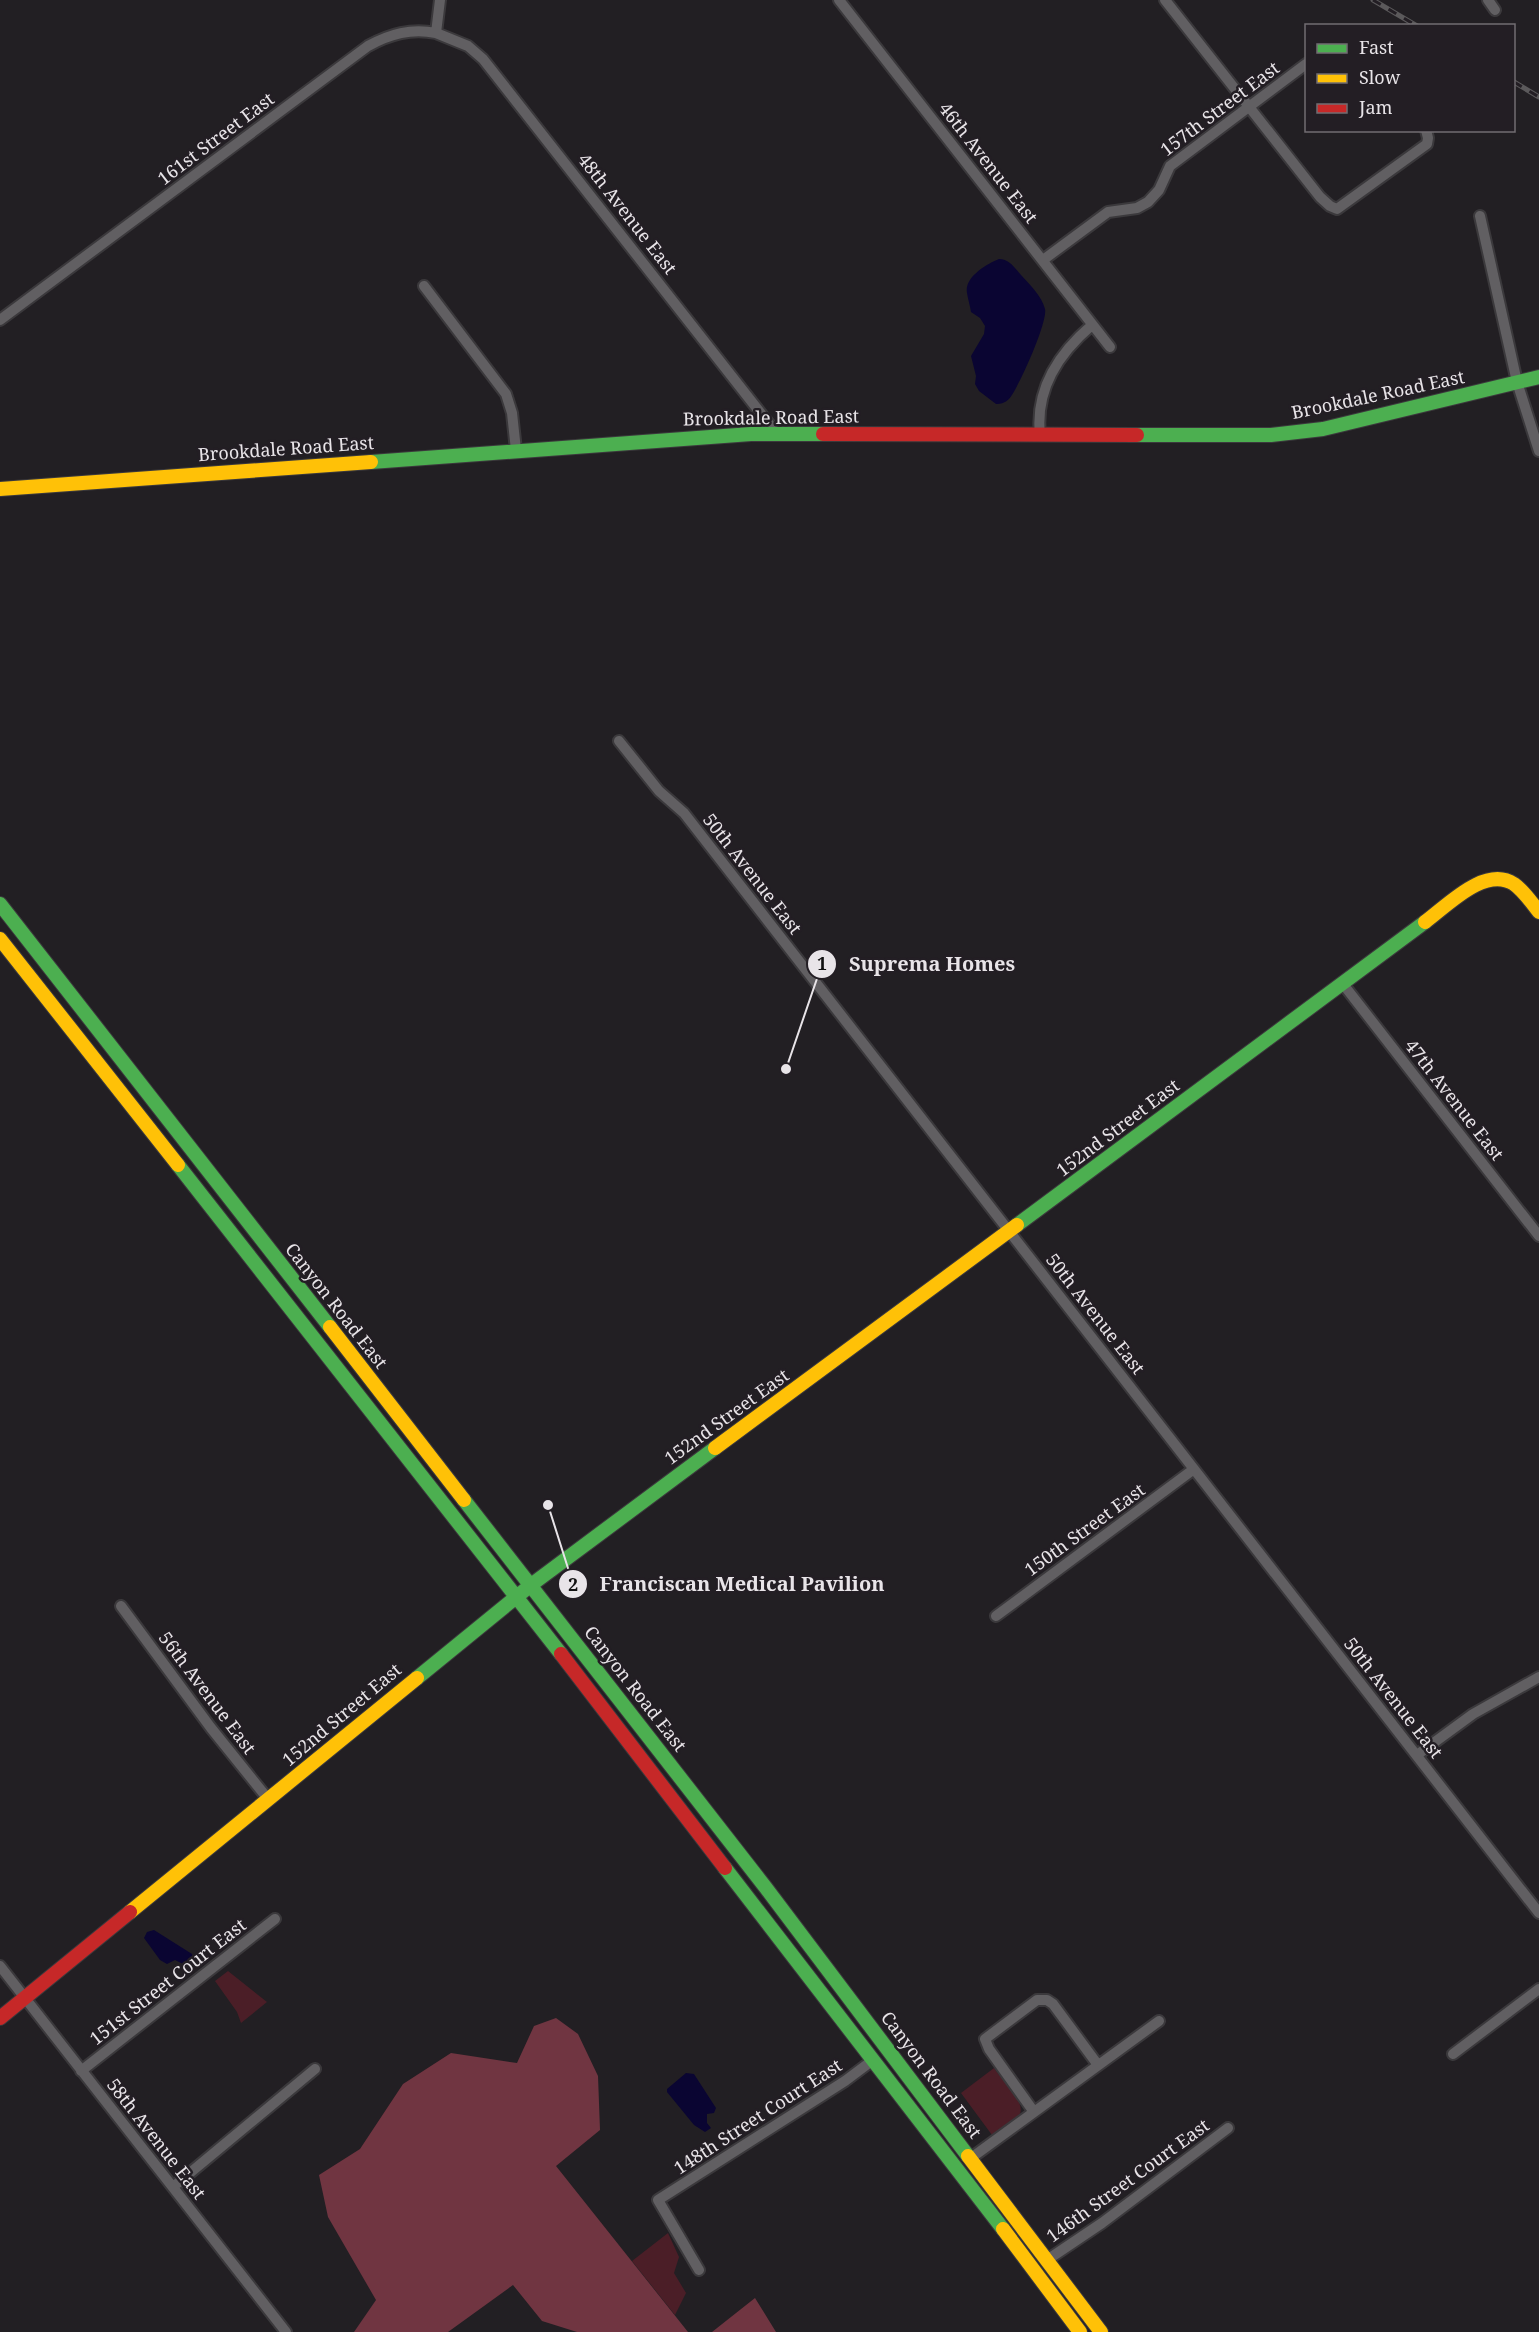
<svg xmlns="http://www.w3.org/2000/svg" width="1539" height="2332" font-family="'Noto Serif',serif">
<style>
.green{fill:#4b1e27}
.forest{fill:#703541}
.water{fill:#0a0532}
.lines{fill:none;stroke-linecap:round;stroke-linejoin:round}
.street-casing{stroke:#3b393c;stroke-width:14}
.fast-casing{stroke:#3b393c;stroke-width:16}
.slow-casing{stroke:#3b393c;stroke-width:16}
.jam-casing{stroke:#3b393c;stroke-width:16}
.street{stroke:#615f62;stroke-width:10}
.fast{stroke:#4caf50;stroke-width:14}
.slow{stroke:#ffc107;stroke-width:14}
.jam{stroke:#c62828;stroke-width:14}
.rail-casing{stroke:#5b595b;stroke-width:5}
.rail{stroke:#231e24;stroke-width:3;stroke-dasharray:9;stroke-linecap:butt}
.labels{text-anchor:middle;stroke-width:5;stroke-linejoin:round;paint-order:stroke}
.street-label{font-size:18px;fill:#e8e4e8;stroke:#231e24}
.leader{fill:none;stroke:#e8e4e8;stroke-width:2}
.callout-dot{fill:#e8e4e8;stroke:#231e24;stroke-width:2}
.mark-label{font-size:18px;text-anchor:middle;font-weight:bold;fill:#111}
.callout-label{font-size:20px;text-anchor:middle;font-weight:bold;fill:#e8e4e8;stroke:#231e24;stroke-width:5;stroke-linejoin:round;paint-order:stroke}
</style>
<rect width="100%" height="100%" fill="#221f23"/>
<!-- green -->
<path class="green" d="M228,1971l39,31 -26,21 -4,-11 -22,-31z
M994,2068c8,12 31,32 26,46l-28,21 -31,-42z
M668,2233l11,24 -5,16 12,20 -11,22 -43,-54z"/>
<!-- forest -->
<path class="forest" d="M556,2018l22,16 20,42 2,54 -44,36 132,166h-111l-35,-11 -29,-36 -65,47h-94l22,-32 -48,-83 -9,-42 41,-26 43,-65 48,-31 66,10 17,-37z
M755,2298l21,34h-64z"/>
<!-- water -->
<path class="water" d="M999,259c10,0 15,8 22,16 8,9 21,21 24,34 3,13 -27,80 -36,90 -4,4 -8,5 -13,5l-17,-13 -4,-7 1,-8 -5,-20 13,-22 1,-8 -5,-8 -9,-6c-1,-6 -3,-13 -4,-19 -3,-16 20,-29 32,-34z
M154,1930l38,24 2,5 -3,6h-6l-10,-5 -8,4 -7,-4 -16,-22 3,-6z
M686,2073l8,1 22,34 -2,5 -7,1v9l4,5 -6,4 -11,-7 -27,-33v-3z"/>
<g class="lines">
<!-- street casing -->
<g class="street-casing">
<path id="street" d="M839,0l271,347
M1165,0l155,197 10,9 7,3 90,-65 1,-6 -2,-8
M1488,0l7,10
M436,33l32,13 15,13 294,375
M1480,216l37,166 22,69
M1043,260l65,-48 29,-4 11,-6 11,-12 11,-24 136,-102
M424,286l82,108 6,19 4,37
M0,320l368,-274c22,-12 43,-18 68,-13l4,-33
M1040,435c-5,-46 18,-81 52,-110
M619,741l40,50 25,22 855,1100
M1343,984l196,252
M121,1606l90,122 57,71
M996,1616l198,-147
M1417,1755l56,-41 66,-37
M0,1966l286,366
M1453,2054l86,-65
M81,2071l194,-152
M1034,2112l-45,-63 -4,-10 52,-39h10l6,4 45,61
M971,2158l188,-137
M173,2187l142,-118
M1047,2260l55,-37 126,-95
M699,2270l-41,-70 187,-119 28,-21"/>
</g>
<!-- fast casing -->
<g class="fast-casing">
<path id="fast" d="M1137,435h134l52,-6 216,-52
M371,462l380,-28h72
M0,904l330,423
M178,1165l383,489
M1017,1225l408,-303
M464,1500l302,388 202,268
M417,1678l114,-93 184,-137
M725,1868l278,361"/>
</g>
<!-- slow casing -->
<g class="slow-casing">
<path id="slow" d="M0,489l371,-27
M1425,922c22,-16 60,-57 89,-38 10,7 17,18 25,28
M0,939l178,226
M330,1327l134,173
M715,1448l302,-223
M130,1912l287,-234
M968,2156l133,176
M1003,2229l77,103"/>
</g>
<!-- jam casing -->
<g class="jam-casing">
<path id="jam" d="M823,434l314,1
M561,1654l164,214
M0,2018l130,-106"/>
</g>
<!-- street -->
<use href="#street" class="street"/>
<!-- fast -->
<use href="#fast" class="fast"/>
<!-- slow -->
<use href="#slow" class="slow"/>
<!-- jam -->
<use href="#jam" class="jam"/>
<!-- rail casing -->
<g class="rail-casing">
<path id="rail" d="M1373,0l44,26
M1514,82l25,15"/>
</g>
<!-- rail -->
<use href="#rail" class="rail"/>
</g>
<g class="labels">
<!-- street labels -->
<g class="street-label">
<text transform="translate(1220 109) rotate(-37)" y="6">157th Street East</text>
<text transform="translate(216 139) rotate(-37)" y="6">161st Street East</text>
<text transform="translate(988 163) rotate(52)" y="6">46th Avenue East</text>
<text transform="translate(627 214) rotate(52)" y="6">48th Avenue East</text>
<text transform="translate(1378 395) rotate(-12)" y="6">Brookdale Road East</text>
<text transform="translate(771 418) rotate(-1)" y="6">Brookdale Road East</text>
<text transform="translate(286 449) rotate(-4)" y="6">Brookdale Road East</text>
<text transform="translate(752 874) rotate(52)" y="6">50th Avenue East</text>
<text transform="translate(1454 1100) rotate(52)" y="6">47th Avenue East</text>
<text transform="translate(1118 1128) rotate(-37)" y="6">152nd Street East</text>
<text transform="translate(336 1306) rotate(52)" y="6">Canyon Road East</text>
<text transform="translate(1095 1314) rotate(52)" y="6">50th Avenue East</text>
<text transform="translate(727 1417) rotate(-36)" y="6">152nd Street East</text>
<text transform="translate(1085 1530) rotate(-36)" y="6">150th Street East</text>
<text transform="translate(635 1689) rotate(52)" y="6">Canyon Road East</text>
<text transform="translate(207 1693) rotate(53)" y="6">56th Avenue East</text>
<text transform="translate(1393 1698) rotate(52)" y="6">50th Avenue East</text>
<text transform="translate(342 1715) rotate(-40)" y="6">152nd Street East</text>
<text transform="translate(168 1982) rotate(-38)" y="6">151st Street Court East</text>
<text transform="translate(931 2075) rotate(53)" y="6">Canyon Road East</text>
<text transform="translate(758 2117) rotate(-33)" y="6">148th Street Court East</text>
<text transform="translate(156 2139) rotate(52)" y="6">58th Avenue East</text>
<text transform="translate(1128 2181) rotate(-36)" y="6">146th Street Court East</text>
</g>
</g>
<!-- callouts -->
<path class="leader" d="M786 1069L822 964M548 1505L573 1584"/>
<g class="callout-dot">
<circle cx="786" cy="1069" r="6"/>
<circle cx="548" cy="1505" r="6"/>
<circle cx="822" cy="964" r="15"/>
<circle cx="573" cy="1584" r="15"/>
</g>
<g class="mark-label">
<text x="822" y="970">1</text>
<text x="573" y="1591">2</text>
</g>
<g class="callout-label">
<text x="932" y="971">Suprema Homes</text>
<text x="742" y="1591">Franciscan Medical Pavilion</text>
</g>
<!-- legend -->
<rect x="1305" y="24" width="210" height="108" fill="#231e24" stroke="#726d72" stroke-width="1.5"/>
<rect x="1317" y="44" width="30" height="9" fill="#4caf50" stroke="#726d72" stroke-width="1.5"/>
<text x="1359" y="54" font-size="18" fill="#e8e4e8">Fast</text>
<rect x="1317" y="74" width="30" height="9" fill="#ffc107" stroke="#726d72" stroke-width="1.5"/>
<text x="1359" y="84" font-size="18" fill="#e8e4e8">Slow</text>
<rect x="1317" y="104" width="30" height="9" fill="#c62828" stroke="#726d72" stroke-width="1.5"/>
<text x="1359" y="114" font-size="18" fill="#e8e4e8">Jam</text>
</svg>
